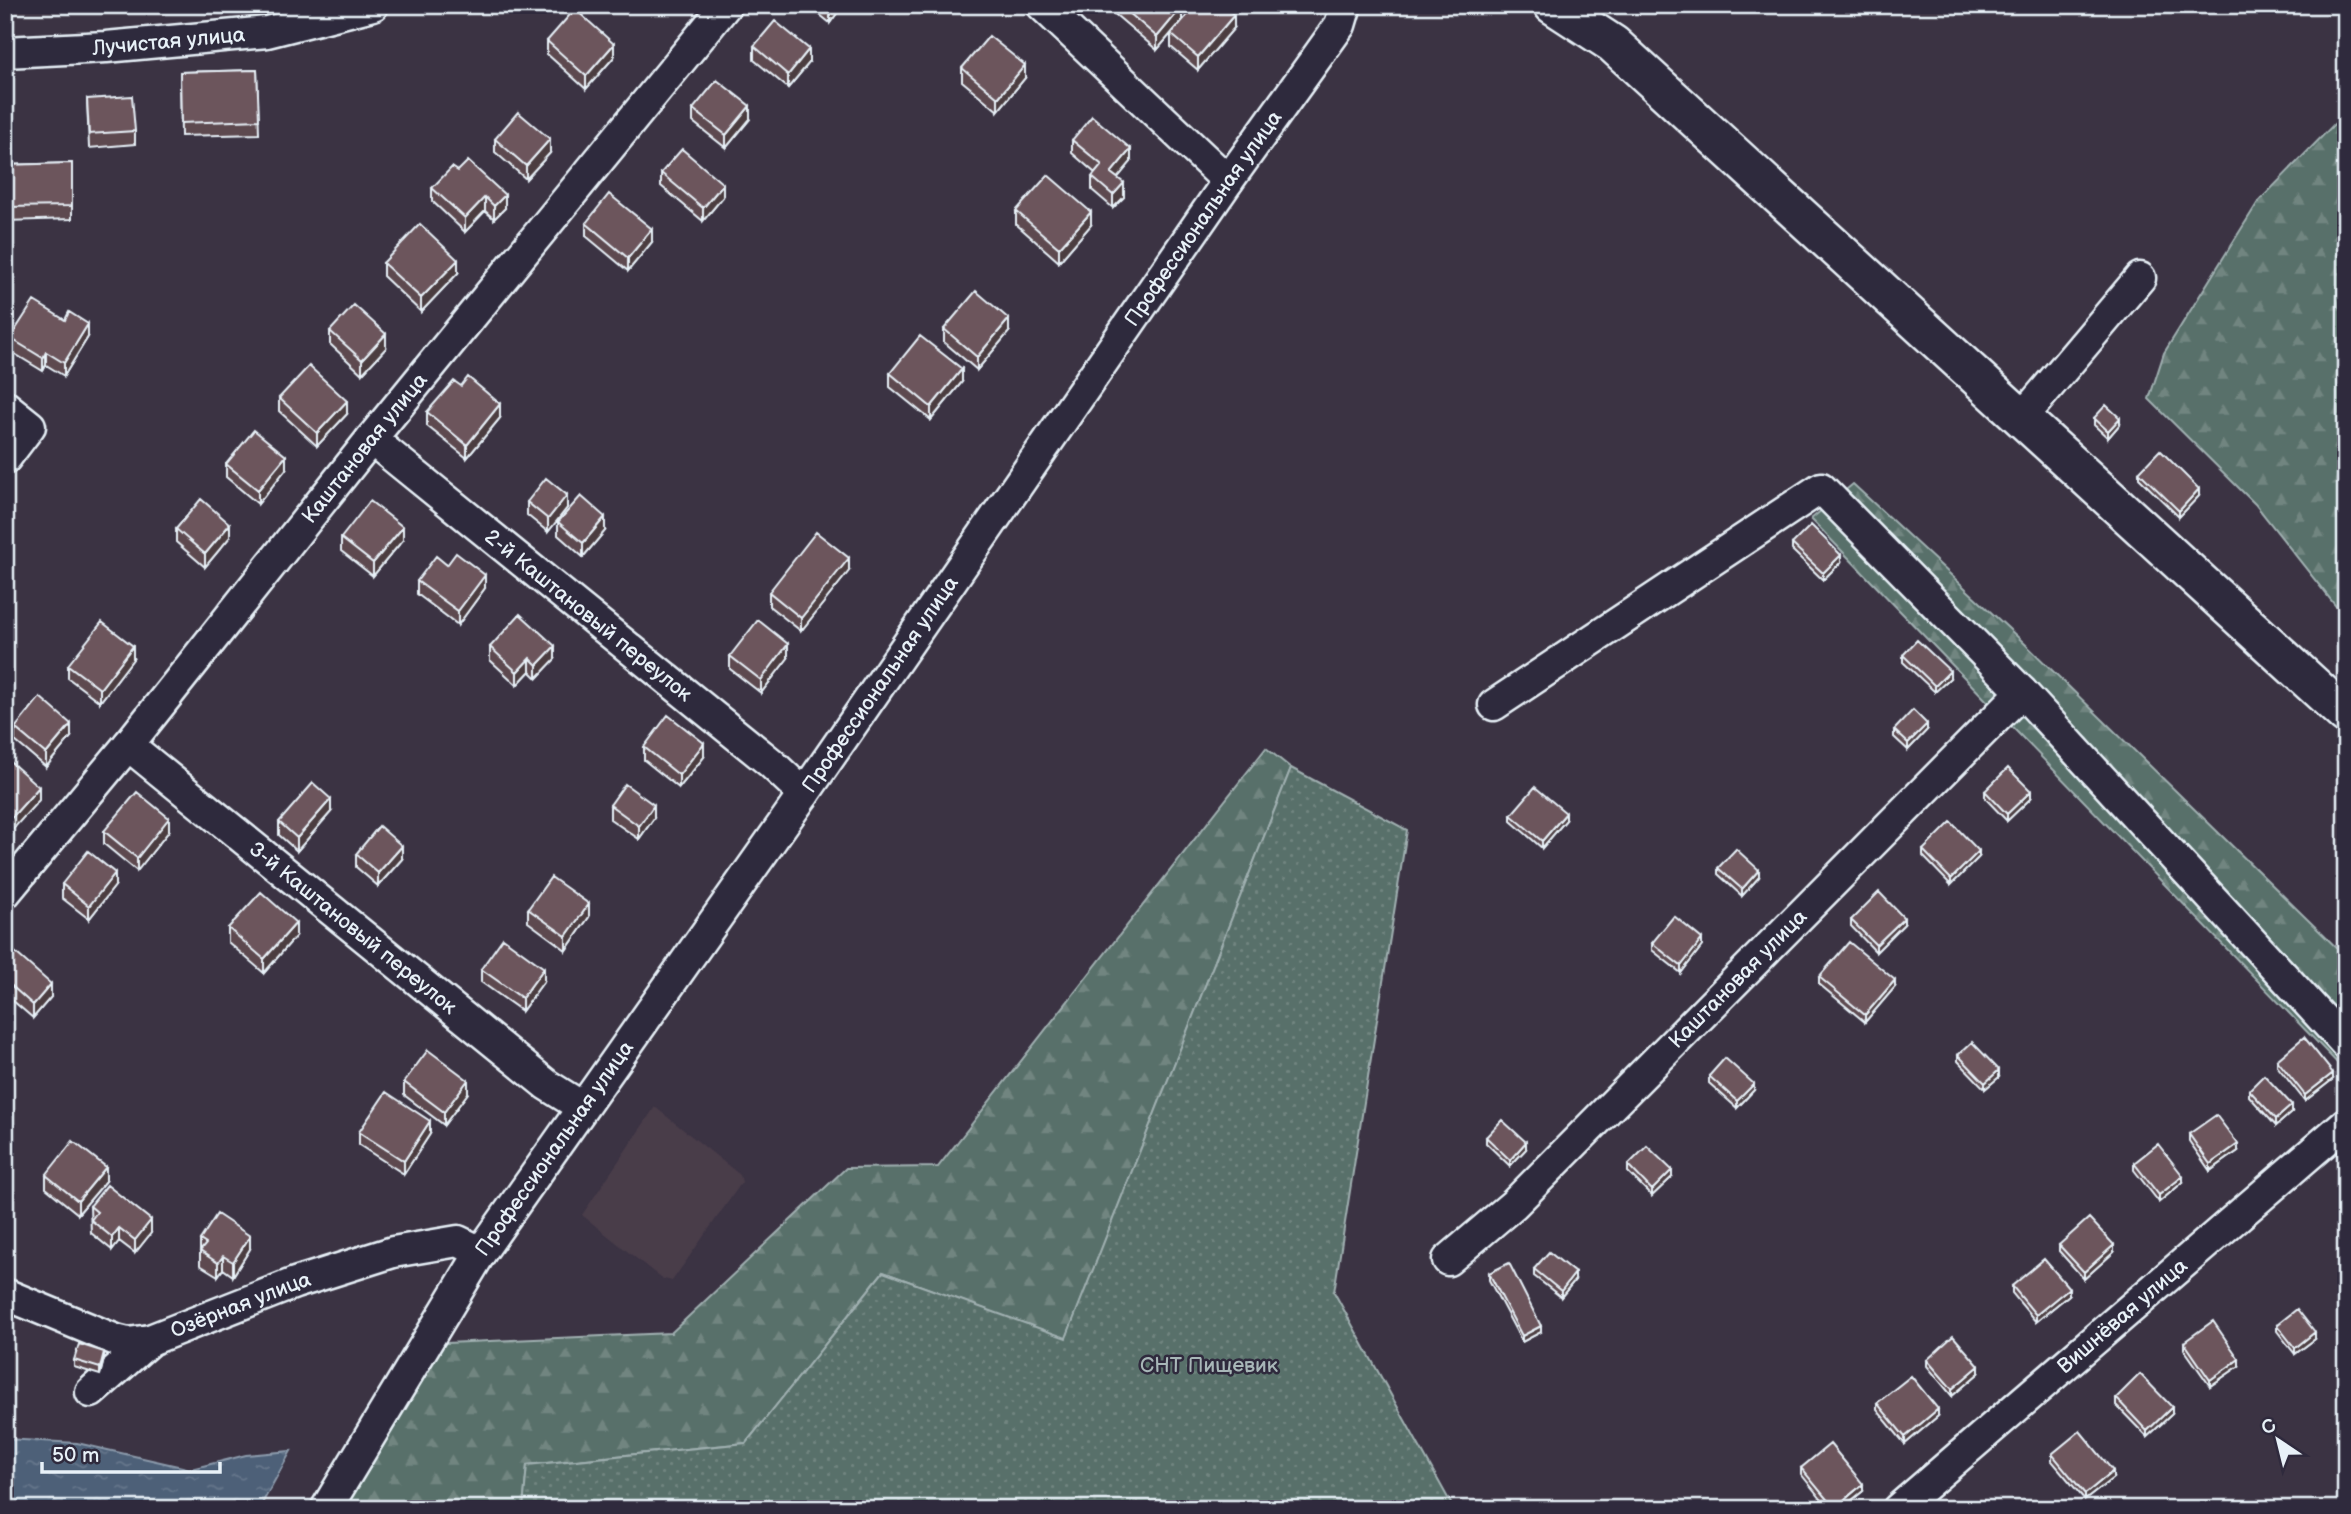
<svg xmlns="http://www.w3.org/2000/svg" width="2351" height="1514" font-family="'Balsamiq Sans',sans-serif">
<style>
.built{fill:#4a3d4a}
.forest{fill:url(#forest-firs);stroke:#a0b0b1;stroke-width:2}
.park{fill:url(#park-dots);stroke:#a0b0b1;stroke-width:2}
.water{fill:url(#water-ripples);stroke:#8b9aab;stroke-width:2}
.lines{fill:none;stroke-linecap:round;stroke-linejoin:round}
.minor-casing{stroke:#e8f1f8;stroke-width:35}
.major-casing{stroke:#e8f1f8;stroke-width:42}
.minor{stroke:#2f2a3d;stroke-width:30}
.major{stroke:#2f2a3d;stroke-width:37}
.wall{fill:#5d494f;stroke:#e8f1f8;stroke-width:2}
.shaded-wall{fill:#4c3c40;stroke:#e8f1f8;stroke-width:2}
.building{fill:#6c555c;stroke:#e8f1f8;stroke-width:2}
.labels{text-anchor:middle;stroke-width:5;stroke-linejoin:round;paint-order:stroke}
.street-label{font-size:21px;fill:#e8f1f8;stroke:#2f2a3d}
.park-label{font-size:21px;fill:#a8b7b8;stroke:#2f2a3d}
</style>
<defs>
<pattern id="forest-firs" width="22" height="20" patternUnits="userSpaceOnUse" patternTransform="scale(1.75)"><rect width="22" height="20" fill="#59706a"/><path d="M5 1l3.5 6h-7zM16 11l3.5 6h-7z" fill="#718580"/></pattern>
<pattern id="park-dots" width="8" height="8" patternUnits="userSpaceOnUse" patternTransform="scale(1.75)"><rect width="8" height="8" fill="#59706a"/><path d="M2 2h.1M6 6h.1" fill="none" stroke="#718580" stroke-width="1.8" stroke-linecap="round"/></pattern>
<pattern id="water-ripples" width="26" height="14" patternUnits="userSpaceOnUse" patternTransform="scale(1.75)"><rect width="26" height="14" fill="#4d6078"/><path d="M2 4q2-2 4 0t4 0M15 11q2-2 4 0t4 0" fill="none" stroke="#67778c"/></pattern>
</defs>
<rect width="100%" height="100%" fill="#3b3343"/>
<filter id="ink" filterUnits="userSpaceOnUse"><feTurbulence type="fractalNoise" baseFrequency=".0143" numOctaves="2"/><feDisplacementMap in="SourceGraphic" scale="14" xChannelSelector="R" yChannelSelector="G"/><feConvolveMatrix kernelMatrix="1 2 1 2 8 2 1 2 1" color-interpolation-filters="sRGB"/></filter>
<g filter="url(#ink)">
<!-- built -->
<path class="built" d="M655,1107l85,68 2,7 -70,99 -11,-3 -79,-63z"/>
<!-- forest -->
<path class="forest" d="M2346,112v507l-91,-115 -106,-105 15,-46 94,-151z
M1853,484l169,157 324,316v115l-535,-553z
M1266,748l25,20 -225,571 -183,-67 -137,171 -219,22 -4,44h-163l-25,-15 89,-150 247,-11 175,-165 92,-1z"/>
<!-- park -->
<path class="park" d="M1291,768l116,62 -73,462 120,217h-931l4,-44 219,-22 137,-171 183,66z"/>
<!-- water -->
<path class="water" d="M5,1439l72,4 114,26 55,-14 45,-4 -32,58h-254z"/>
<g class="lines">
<!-- minor casing -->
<g class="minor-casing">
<g id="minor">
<path d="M1042,5l186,176"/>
<path id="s1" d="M5,52l101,-5 161,-15 106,-27"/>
<path d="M5,406l25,20 -25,33"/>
<path d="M2021,419l119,-141"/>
<path id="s2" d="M371,439l400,324 33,31"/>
<path d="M1494,705l327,-217 201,204 324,352"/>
<path id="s3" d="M128,745l419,340 35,22"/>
<path id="s4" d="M5,893l123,-148 243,-306 355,-434"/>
<path id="s5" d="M1448,1260l66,-56 508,-512"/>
<path id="s6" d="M5,1294l111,46 12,3 22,-3 145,-57 98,-31 65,-11 23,11"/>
<path d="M91,1392l59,-52"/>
<path id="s7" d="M326,1509l155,-257 323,-458 424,-613 112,-156 6,-20"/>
<path id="s8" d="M1898,1509l448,-386"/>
</g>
</g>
<!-- major casing -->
<g class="major-casing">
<path id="major" d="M1553,5l60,39 733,671"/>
</g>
<!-- minor -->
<use href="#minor" class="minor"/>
<!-- major -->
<use href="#major" class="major"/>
</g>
<!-- wall -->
<path class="wall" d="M808,5h35l-13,18z
M1110,5h69l3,16 -25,29 -47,-40z
M1234,28l-36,42 -27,-23v-13z
M547,41l67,16 -28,32 -39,-35z
M754,46l55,17 -21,25 -34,-28z
M962,68l63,10 -27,33 -36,-30z
M257,70l2,64 -78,2 -1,-64z
M87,99l48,32v13l-46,4z
M693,109l57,10 -24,29 -33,-26z
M495,139l55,14 -24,26 -31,-27z
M1072,140l59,22 -14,16 7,19 -11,11 -21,-18v-13l3,-4 -23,-20z
M72,163v56l-67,2v-56z
M458,171l47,37 -11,11 -9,-8 -20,21 -33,-31v-13z
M661,173l62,24 -20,24 -42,-35z
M1016,211l75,14 -32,37 -43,-38z
M586,223l66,19 -24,29 -42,-35z
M383,263l75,10 -37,39 -38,-36z
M944,329l65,3 -32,38 -33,-28z
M330,331l56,17 -24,26 -32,-30z
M88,337l-24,39 -18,-11 -3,6 -33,-20v-13z
M890,373l72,9 -31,38 -41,-33z
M279,398l68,16 -30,32 -38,-35z
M427,412l73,6 -33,40 -40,-32z
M2094,418l26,6 -12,14 -14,-13z
M226,464l60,5 -28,35 -32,-27z
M2139,472l60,24 -20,21 -40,-39z
M527,502l40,6 -19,24 -21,-17z
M558,522l47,9 -22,26 -25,-22z
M176,529l54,8 -25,30 -29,-25z
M341,538l62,2 -30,36 -32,-25z
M1792,544l49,18 -18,18 -31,-30z
M447,565l38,23 -27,37 -41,-31v-13z
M849,571l-48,60 -32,-25v-14z
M490,647l65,12 -18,19 -7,-7 -13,14 -27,-25z
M1903,655l47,23 -15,14 -32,-30z
M730,656l58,2 -27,35 -31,-24z
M133,659l-33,43 -32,-24v-13z
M15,728l56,9 -25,30 -31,-26z
M1894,730h33l-19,20 -14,-13z
M644,747l60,10 -25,31 -35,-28z
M1985,791l46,7 -24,23 -22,-23z
M610,805l44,13 -15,21 -29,-20z
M331,812l-34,39 -18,-16v-13z
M1511,815l55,5 -24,28 -31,-27z
M104,831h65l-32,40 -33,-27z
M1923,850l56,7 -28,28 -28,-29z
M356,854l46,5 -24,27 -22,-19z
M1718,868l41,9 -17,19 -24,-22z
M62,884l53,2 -26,33 -27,-21z
M528,909l61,8 -23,33 -38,-28z
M1851,920l53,4 -28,28 -25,-26z
M228,928l68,8 -32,37 -36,-31z
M1652,943l50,3 -21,27 -29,-23z
M5,950l46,47 -18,21 -28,-24z
M481,969l63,12 -22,30 -41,-29z
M1819,977l76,10 -30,35 -46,-38z
M1958,1055l41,22 -14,12 -27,-28z
M2277,1060l56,19 -28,22 -28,-35z
M1709,1076l45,14 -17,18 -28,-25z
M404,1082l64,11 -24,32 -40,-30z
M2249,1090l43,22 -16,14 -27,-30z
M359,1132l71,2 -26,40 -45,-29z
M2189,1134l49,17 -28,20 -21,-30z
M1486,1137l40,12 -16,17 -24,-23z
M2134,1163l49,19 -24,20 -25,-32z
M1628,1165l44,12 -20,19 -24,-24z
M46,1175l60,6 -28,33 -32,-26z
M90,1206l61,27 -16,20 -16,-12 -7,9 -21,-17z
M200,1240l50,9 -17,27 -10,-7 -5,7 -18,-11z
M2059,1245l55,7 -30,27 -25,-28z
M1534,1269l41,11 -14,17 -27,-21z
M1489,1273l52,59 -19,10 -33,-62z
M2012,1286l57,9 -33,27 -24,-29z
M2277,1325l38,14 -20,15 -18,-23z
M2184,1342l55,24 -29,20 -26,-37z
M104,1359l-4,16 -26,-8v-7z
M1927,1360l52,13 -27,23 -25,-30z
M2116,1398l56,16 -25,23 -31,-32z
M1877,1403l61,13 -33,28 -28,-34z
M2052,1454l61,24 -28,22 -33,-39z
M1801,1468l62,23 -22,18h-12l-28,-35z"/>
<!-- shaded-wall -->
<path class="shaded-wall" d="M833,5h10l-13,18v-14z
M1182,7v14l-25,29v-13z
M1234,15v13l-36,42v-13z
M614,44v13l-28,32v-13z
M809,49v14l-21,25v-13z
M1025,65v13l-27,33v-13z
M750,106v13l-24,29v-13z
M550,139v14l-24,26v-13z
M1131,149v13l-20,24v-13z
M1124,183v14l-11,11v-13z
M723,184v13l-20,24v-13z
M505,195v13l-11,11v-13z
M485,197v14l-20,21v-14z
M1091,212v13l-32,37v-14z
M652,229v13l-24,29v-13z
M458,260v13l-37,39v-14z
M1009,319v13l-32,38v-13z
M88,324v13l-24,39v-13z
M386,334v14l-24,26v-14z
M46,352v13l-3,6v-13z
M962,369v13l-31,38v-13z
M347,401v13l-30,32v-13z
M500,404v14l-33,40v-13z
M2120,418v6l-12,14v-7z
M286,456v13l-28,35v-14z
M2199,489v7l-20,21v-6z
M567,495v13l-19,24v-13z
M605,517v14l-22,26v-14z
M230,524v13l-25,30v-13z
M403,527v13l-30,36v-13z
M1841,555v7l-18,18v-7z
M849,558v13l-48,60v-13z
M485,575v13l-27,37v-14z
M788,644v14l-27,35v-13z
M133,646v13l-33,43v-13z
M555,646v13l-18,19v-13z
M530,658v13l-13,14v-13z
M1950,671v7l-15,14v-6z
M71,724v13l-25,30v-13z
M1927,724v6l-19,20v-7z
M704,743v14l-25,31v-13z
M39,787v13l-34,38v-13z
M2031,791v7l-24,23v-7z
M331,799v13l-34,39v-13z
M654,805v13l-15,21v-13z
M1566,813v7l-24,28v-7z
M169,818v13l-32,40v-13z
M402,846v13l-24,27v-13z
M1979,851v6l-28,28v-6z
M1759,870v7l-17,19v-7z
M115,873v13l-26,33v-13z
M589,904v13l-23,33v-14z
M1904,918v6l-28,28v-7z
M296,923v13l-32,37v-14z
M1702,939v7l-21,27v-7z
M544,968v13l-22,30v-13z
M1895,980v7l-30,35v-7z
M51,984v13l-18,21v-13z
M1999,1070v7l-14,12v-6z
M2333,1073v6l-28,22v-6z
M468,1080v13l-24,32v-13z
M1754,1084v6l-17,18v-7z
M2292,1105v7l-16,14v-7z
M430,1121v13l-26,40v-13z
M1526,1142v7l-16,17v-6z
M2238,1144v7l-28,20v-7z
M106,1167v14l-28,33v-13z
M1672,1170v7l-20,19v-6z
M2183,1176v6l-24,20v-7z
M151,1220v13l-16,20v-13z
M119,1228v13l-7,9v-13z
M250,1236v13l-17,27v-14z
M2114,1245v7l-30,27v-7z
M223,1256v13l-5,7v-13z
M1575,1273v7l-14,17v-6z
M2069,1288v7l-33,27v-7z
M1541,1326v6l-19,10v-6z
M2315,1332v7l-20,15v-6z
M104,1352v7l-4,16v-7z
M2239,1359v7l-29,20v-6z
M1979,1366v7l-27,23v-7z
M2172,1407v7l-25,23v-6z
M1938,1409v7l-33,28v-7z
M2113,1471v7l-28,22v-6z
M1863,1484v7l-22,18h-7z"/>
<!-- building -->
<path class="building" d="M825,5h8l-3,4z
M1120,5h59l3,2 -25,30z
M1196,5h27l11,10 -36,42 -27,-23z
M575,9l39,35 -28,32 -39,-35z
M775,21l34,28 -21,26 -34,-29z
M989,36l36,29 -27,33 -36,-30z
M257,70l2,50 -78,3 -1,-51z
M717,80l33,26 -24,29 -33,-26z
M132,96l3,35 -46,3 -2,-35z
M518,112l32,27 -24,27 -31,-27z
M1092,116l39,33 -20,24 13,10 -11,12 -21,-18 10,-12 -30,-25z
M682,149l41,35 -20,24 -42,-35z
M468,161l37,34 -11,11 -9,-9 -20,21 -33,-30 20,-21 6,4z
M72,163v43l-67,1v-42z
M1048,175l43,37 -32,36 -43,-37z
M609,194l43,35 -24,29 -42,-35z
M420,224l38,36 -37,38 -38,-35z
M976,291l33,28 -32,38 -33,-28z
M34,301l31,19 4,-8 19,12 -24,39 -18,-11 -3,6 -33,-20z
M354,305l32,29 -24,26 -32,-29z
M920,336l42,33 -31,38 -41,-34z
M309,366l38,35 -30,32 -38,-35z
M468,377l32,27 -33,41 -40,-33 27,-31 7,5z
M2106,405l14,13 -12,13 -14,-13z
M254,430l32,26 -28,34 -32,-26z
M2160,450l39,39 -20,22 -40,-39z
M546,478l21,17 -19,24 -21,-17z
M581,496l24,21 -22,26 -25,-21z
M201,499l29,25 -25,30 -29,-25z
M370,501l33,26 -30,36 -32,-25z
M1811,525l30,30 -18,18 -31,-29z
M816,532l33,26 -48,60 -32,-26z
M456,553l29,22 -27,36 -41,-30 19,-25 11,9z
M520,614l35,32 -18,19 -7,-7 -13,14 -27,-25z
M758,620l30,24 -27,36 -31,-24z
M102,622l31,24 -33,43 -32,-24z
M1917,640l33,31 -15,15 -32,-31z
M40,697l31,27 -25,30 -31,-26z
M1913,710l14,14 -19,19 -14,-13z
M668,715l36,28 -25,32 -35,-28z
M5,757l34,30 -34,38z
M2008,768l23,23 -24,23 -22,-23z
M313,783l18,16 -34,39 -18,-16z
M625,784l29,21 -15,21 -29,-21z
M1535,787l31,26 -24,28 -31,-26z
M137,792l32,26 -32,40 -33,-27z
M1951,822l28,29 -28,28 -28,-29z
M379,826l23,20 -24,27 -22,-19z
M1736,849l23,21 -17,19 -24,-21z
M88,851l27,22 -26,33 -27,-22z
M551,877l38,27 -23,32 -38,-27z
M261,892l35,31 -32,36 -36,-31z
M1879,892l25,26 -28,27 -25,-25z
M1674,916l28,23 -21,27 -29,-23z
M503,938l41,30 -22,30 -41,-29z
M1849,942l46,38 -30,35 -46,-38z
M8,946l43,38 -18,21 -28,-25v-30z
M2304,1037l29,36 -28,22 -28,-35z
M1972,1042l27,28 -14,13 -27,-28z
M428,1050l40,30 -24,32 -40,-30z
M1725,1058l29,26 -17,17 -28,-25z
M2264,1075l28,30 -16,14 -27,-29z
M386,1092l44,29 -26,40 -45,-29z
M2216,1115l22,29 -28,20 -21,-30z
M1502,1120l24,22 -16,18 -24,-23z
M73,1141l33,26 -28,34 -32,-26z
M2158,1144l25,32 -24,19 -25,-32z
M1647,1146l25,24 -20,20 -24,-25z
M107,1185l44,35 -16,20 -16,-12 -7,9 -21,-17 6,-8 -7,-6z
M217,1214l33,22 -17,26 -10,-6 -5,7 -18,-12 6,-7 -6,-4z
M2089,1218l25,27 -30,27 -25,-27z
M1549,1252l26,21 -14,18 -27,-22z
M2044,1259l25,29 -33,27 -24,-29z
M1509,1263l32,63 -19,10 -33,-63z
M2297,1309l18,23 -20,16 -18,-23z
M2213,1321l26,38 -29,21 -26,-38z
M1953,1336l26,30 -27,23 -25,-29z
M79,1344l25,8 -4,16 -26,-8z
M2140,1374l32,33 -25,24 -31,-33z
M1911,1376l27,33 -33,28 -28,-34z
M2080,1431l33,40 -28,23 -33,-40z
M1830,1444l33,40 -29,24 -33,-40z"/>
</g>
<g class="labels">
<!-- street labels -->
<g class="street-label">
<text dy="7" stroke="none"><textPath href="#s1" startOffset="164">Лучистая улица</textPath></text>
<text dy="7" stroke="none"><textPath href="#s7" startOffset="1561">Профессиональная улица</textPath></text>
<text dy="7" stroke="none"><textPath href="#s4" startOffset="572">Каштановая улица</textPath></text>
<text dy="7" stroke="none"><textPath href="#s2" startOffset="280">2-й Каштановый переулок</textPath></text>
<text dy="7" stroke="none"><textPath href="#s7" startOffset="994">Профессиональная улица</textPath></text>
<text dy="7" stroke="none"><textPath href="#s3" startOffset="290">3-й Каштановый переулок</textPath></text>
<text dy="7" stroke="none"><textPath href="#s5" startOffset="404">Каштановая улица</textPath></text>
<text dy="7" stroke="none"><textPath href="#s7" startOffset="427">Профессиональная улица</textPath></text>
<text dy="7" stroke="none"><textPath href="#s6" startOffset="252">Озёрная улица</textPath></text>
<text dy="7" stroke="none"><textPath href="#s8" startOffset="296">Вишнёвая улица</textPath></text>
</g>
<!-- park labels -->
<g class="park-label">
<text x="1209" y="1372">СНТ Пищевик</text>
</g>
</g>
<!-- margin -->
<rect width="2351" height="1514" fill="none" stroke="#2f2a3d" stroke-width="28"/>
<rect x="14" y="14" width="2323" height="1486" fill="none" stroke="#e8f1f8" stroke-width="2.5" filter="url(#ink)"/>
<!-- north arrow -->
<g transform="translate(2278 1440) rotate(325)" stroke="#2f2a3d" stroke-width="5" paint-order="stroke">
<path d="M0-5L12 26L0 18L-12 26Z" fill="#e8f1f8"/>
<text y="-10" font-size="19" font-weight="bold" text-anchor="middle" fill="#e8f1f8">С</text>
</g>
<!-- scale -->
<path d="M42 1462v10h178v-10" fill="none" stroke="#e8f1f8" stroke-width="3.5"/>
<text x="52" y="1462" font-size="21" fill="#e8f1f8" stroke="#2f2a3d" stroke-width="5" paint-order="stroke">50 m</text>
</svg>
